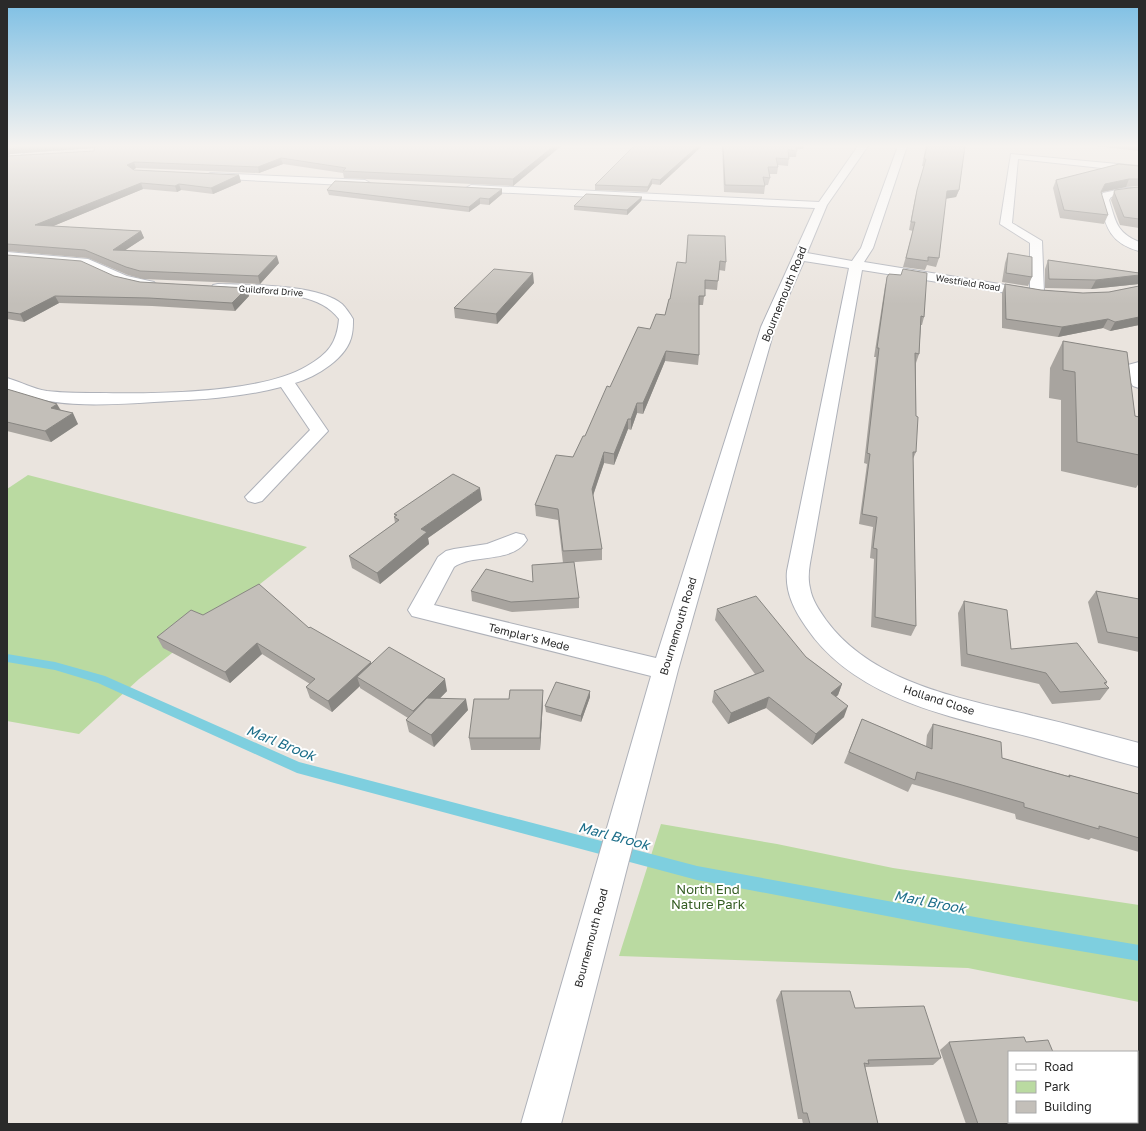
<svg xmlns="http://www.w3.org/2000/svg" width="1146" height="1131" font-family="'Golos Text',sans-serif">
<style>
.green{fill:#badaa1}
.lines{fill:none;stroke-linecap:round;stroke-linejoin:round}
.stream{fill:#7ecfdf;fill-rule:evenodd}
.minor-casing{stroke:#aeb1b9;stroke-width:2}
.minor{fill:#fff;fill-rule:evenodd}
.wall{fill:#a8a49f}
.shaded-wall{fill:#888682}
.building{fill:#c3bfb9;stroke:#888682}
.labels{text-anchor:middle;stroke-width:4;stroke-linejoin:round;paint-order:stroke}
.far-street-label{font-size:9px;fill:#2a2a2a;stroke:#fff}
.street-label{font-size:11px;fill:#2a2a2a;stroke:#fff}
.near-park-label{font-size:13px;fill:#355e23;stroke:#fff}
.near-water-label{font-size:14px;font-style:italic;fill:#1e6f8a;stroke:#fff}
</style>
<rect width="100%" height="100%" fill="#eae4de"/>
<!-- green -->
<path class="green" d="M28,475l279,72 -168,132 -60,55 -72,-13v-232z
M661,824l116,20 116,24 246,37v97l-171,-34 -349,-12z"/>
<g class="lines">
<!-- stream -->
<path class="stream" d="M7,654l48,8 50,14 194,86 398,104 300,55 142,24v16l-142,-24 -300,-57 -400,-107 -199,-90 -43,-13 -48,-8z"/>
<!-- minor casing -->
<g class="minor-casing">
<path id="minor" d="M24,146h11l-28,17v-7z
M858,146h10l-41,59 -20,48 45,8 9,-13 37,-102h9l-34,102 -9,14 166,27v-46l-30,-19 11,-70 128,12v6l-121,-13 -6,64 30,18 2,52 -2,3 -10,1 -170,-27 -50,282c-2,11 -5,24 -2,36 2,12 9,22 16,32 47,64 135,78 207,96 36,8 71,18 106,27v24c-35,-9 -70,-20 -105,-29 -81,-21 -178,-37 -228,-111 -12,-17 -21,-35 -19,-56l62,-303 -45,-7 -29,66 -97,343 -117,454h-40l130,-448 -231,-58 -8,-2 -4,-6 30,-53 8,-6 8,-2 33,-5 29,-11 8,2 3,5c-15,24 -54,13 -73,27l-20,38 222,53 105,-331 54,-119 -344,-17 -5,-3 5,-3 348,17z
M210,173l155,7 5,3 -5,3 -159,-8 -1,-2z
M1126,188h13v6h-13l-15,3 -2,3c7,22 7,32 30,42v9c-30,-8 -33,-25 -40,-51l4,-7z
M7,252l81,7 39,17 27,6 2,3 -2,3 -5,1 -31,-7 -33,-15 -78,-7z
M218,284c31,1 100,0 124,20 4,4 8,10 11,15 0,5 0,10 -1,15 -4,24 -36,43 -57,49l33,48 -66,70 -7,2 -7,-2 -3,-4 65,-67 -29,-43c-41,11 -84,13 -127,15 -48,3 -102,7 -147,-13v-11c14,4 26,11 40,13 17,2 35,2 52,2 55,1 161,1 208,-27 21,-12 30,-23 32,-47 -20,-27 -64,-26 -95,-26 -10,-1 -21,0 -31,-2l-2,-3 2,-3z
M1139,362v26l-6,-2 -11,-17 2,-3z"/>
</g>
<!-- minor -->
<use href="#minor" class="minor"/>
</g>
<!-- wall -->
<path class="wall" d="M7,146h554l-48,40 -169,-8 -1,-5 -60,-9 -24,9 -123,-5 -3,2h1l105,5 2,7 -28,12 -32,-4 -4,2 -34,-3 -90,37 88,5 3,7 -19,12 154,13 -19,21 -117,-5 -15,-4 -40,-17 -81,-7v-95l87,-5v-2l-1,-1 -83,6 -3,2z
M702,146l-42,39 -8,-1 -5,8 -52,-2v-5z
M722,146h82l-1,3h-6l-1,8h-7l-1,9 -10,-1v2l-1,7h-8l1,4 -2,7h-3v1l-1,8 -40,-2z
M926,146h39l-6,44 -3,7 -10,1 -7,60 -3,9 -9,-2 -2,5 -22,-3 10,-36 -4,-1 6,-32 9,-32h-2z
M1094,146h45v5z
M1139,166v20l-13,1 -24,5 -1,1 7,22 -4,9 -44,-6 -7,-30 3,-8z
M1139,187v41l-19,-3 -9,-25 3,-8z
M327,190l175,4 -13,11 -9,-1 -11,8 -140,-17z
M642,197l-1,4 -14,14 -53,-5v-4z
M688,235l38,27 -1,9 -6,-1 -2,20 -12,-1 -2,16h-4v50l-1,10 -33,-4 -22,53 -6,-1 -6,17 -3,-1 -14,36 -10,-2 -11,33 9,53v11l-39,3 -5,-43 -22,-4 -1,-11 38,-48 12,-21 25,-49 40,-58 15,-14 5,-16 16,-36z
M1008,253l24,24 -4,9 -26,-4 3,-19z
M7,255l107,21 26,6 107,6 2,8 -14,15 -83,-5 -93,-3 -35,19 -17,-3z
M1048,260l91,13v11l-48,5 -46,-1v-19z
M889,274l35,43 -2,8h-1l-2,29 -3,9v89l-3,7 3,167 -5,10 -40,-9 3,-68 -4,-1 3,-31 -14,-3 8,-60 -3,-1 12,-106h-2l11,-71z
M534,283l-37,41 -42,-6 -1,-10z
M1005,284l36,6 42,3 26,-1 30,-6v39l-29,6 -7,-3 -45,9 -56,-9v-35z
M1063,341l72,75 4,1v66l-3,5 -75,-17v-71l-12,-2 1,-30z
M7,389l54,21 17,14 -27,18 -44,-11z
M482,500l-54,38 1,6 -49,40 -28,-16 -3,-12 46,-33 -1,-6 1,-1 -1,-2z
M471,591l108,7v10l-67,4 -40,-11z
M1096,591l43,8v53l-41,-9 -10,-41z
M964,601l47,48 96,33 -1,3 3,3 -9,12 -48,4 -13,-20 -78,-18 -3,-53z
M717,609l89,48 36,27 -4,11 -2,2 8,20 -32,28 -46,-37 -38,16 -16,-22 2,-11 41,-17 -40,-54z
M203,615l106,13 62,36 76,27 -7,7 28,12 -34,37 -25,-15 -3,-12 2,-2 -48,-30v-2l-28,26 -22,-14 -4,-11 4,-3 -48,-30 -32,29 -67,-35 -6,-11z
M590,697l-9,25 -35,-10 -1,-6z
M543,701l-3,49h-69l-2,-12z
M862,719l64,27 1,-11 6,-11 69,34 66,18 1,-1 70,19v58l-48,-14 -2,2 -73,-21 -1,-5 -103,-30 -4,8 -64,-29z
M781,991l74,17 86,50 -8,7 -67,2 -1,1 13,56h-75l-1,-5h-4l-22,-119z
M949,1042l60,80 130,2h-173l-26,-74z"/>
<!-- shaded-wall -->
<path class="shaded-wall" d="M47,146h45l1,2 -83,6 -3,2v-7z
M554,146h7l-48,40v-7z
M698,146h4l-42,39v-5z
M281,158l2,6 -24,9 -1,-6z
M134,162l2,6 -6,3 -3,-6z
M239,175l2,7 -28,12 -2,-6z
M652,179v5l-5,8 1,-5z
M1129,179l-3,8 -24,5 -4,8 7,-16z
M141,183l2,6 -104,43 -4,-7z
M179,184l2,6 -4,2 -2,-6z
M502,189v5l-13,11v-6z
M959,190l-3,7 -11,2 2,-8z
M642,197l-1,4 -14,14v-5z
M480,198v6l-11,8v-5z
M141,231l3,7 -29,19 -2,-7z
M277,256l2,7 -19,21 -2,-8z
M533,273l1,10 -37,41 -1,-10z
M1139,275v9l-48,5 5,-9z
M247,288l2,8 -14,15 -3,-8z
M55,296l4,7 -35,19 -4,-8z
M1139,317v8l-29,6 5,-9z
M1108,319l-5,9 -45,9 4,-10z
M666,351l-1,10 -22,53v-11z
M637,403v10l-6,17v-11z
M57,404l6,10 -12,-6z
M73,413l5,11 -27,18 -6,-11z
M628,419v10l-14,36v-11z
M604,452v11l-13,38 1,-12z
M480,488l2,12 -54,38 1,6 -49,40 -3,-11 44,-44z
M257,643l5,11 -32,29 -5,-11z
M371,662l3,11 -17,4 3,9 -28,26 -4,-11z
M445,679l2,12 -31,32 -3,-12z
M842,684l-4,11 -11,9 4,-11z
M543,690v11l-3,49v-12z
M590,691v6l-9,25v-6z
M769,697l-3,11 -38,16 3,-11z
M466,699l2,11 -34,37 -3,-12z
M848,706l-4,11 -32,28 4,-11z"/>
<!-- building -->
<path class="building" d="M7,146h40l-40,3z
M95,146h459l-41,33 -170,-8 3,-3 -65,-10 -23,9 -124,-5 -7,3 7,5 105,5 -28,13 -32,-4 -4,2 -34,-3 -106,42 106,6 -28,19 164,6 -19,20 -118,-5 -14,-4 -41,-17 -78,-6v-88l87,-5z
M634,146h64l-38,34 -8,-1 -4,8 -53,-2z
M723,146h73l1,5 -9,-1 1,9 -13,-1 2,9h-10l2,11 -7,-1 2,9 -40,-1z
M927,146h38l-6,44 -12,1 -8,67 -11,-1v4l-22,-3 9,-36h-4l6,-32 9,-31h-2z
M1119,164l20,2v13h-10l-24,5 -4,8 7,23 -44,-5 -8,-30z
M335,181l167,8 -13,10 -9,-1 -11,9 -142,-17z
M1139,187v32l-15,-2 -10,-25 1,-2 15,-2z
M586,194l56,3 -15,13 -53,-4z
M688,235l37,1 1,26 -6,-1 -2,20 -13,-1v16h-6v59l-33,-4 -23,52h-6l-6,16h-3l-14,35 -10,-2 -12,37 10,60 -39,2 -5,-42 -23,-4 21,-50 17,2 10,-21h2l22,-50 3,1 28,-60 12,2 6,-15 9,1 4,-16h1l7,-37 9,1z
M1008,253l24,4v20l-26,-4z
M7,255l74,6 33,15 26,6 107,6 -15,15 -83,-5 -94,-2 -35,18 -13,-2z
M1048,260l91,13v2l-43,5 -47,-1z
M494,269l39,4 -37,41 -42,-6z
M903,269l24,4 -3,44 -3,-1 -2,38 -4,-1 1,63 2,1 -2,35h-3l3,174 -41,-9 2,-68 -4,-1 4,-31 -15,-3 8,-60 -3,-1 12,-105h-2l10,-71 2,-3 12,1z
M1005,284l36,6 42,3 26,-1 30,-6v31l-24,5 -7,-3 -46,8 -56,-8z
M1063,341l64,11 8,64 4,1v38l-62,-13 -2,-70 -12,-2z
M7,389l50,15 -6,4 22,5 -28,18 -38,-9z
M453,474l27,14 -59,41 6,3 -50,41 -28,-17 50,-36 -5,-3 3,-2 -3,-1z
M574,562l5,36 -68,4 -40,-11 15,-22 47,13 -1,-17z
M259,584l50,44 1,-1 61,35 -43,39 -22,-14 9,-8 -58,-36 -32,29 -68,-35 34,-27 12,5z
M1096,591l43,8v39l-32,-6z
M756,596l50,61 36,27 -11,9 17,13 -32,28 -47,-37 -38,16 -17,-22 50,-20 -47,-62z
M964,601l43,9 4,39 66,-6 30,39 -3,1 5,5 -49,4 -14,-19 -79,-19z
M389,647l56,32 -32,32 -56,-34z
M556,682l34,9 -9,25 -36,-10z
M510,690h33l-3,48h-71l5,-39h35z
M427,698l39,1 -35,36 -25,-15z
M862,719l70,30 1,-25 68,18 1,16 68,19 -1,-2 70,19v44l-40,-12v3l-75,-22v-4l-107,-31 -2,8 -66,-28z
M781,991h69l5,17 69,-2 17,52 -73,2 1,4 -5,-1 14,61h-68l-3,-11h-4z
M1024,1037l2,5 22,-2 5,12h-44v70h128v-35h2v37h-161l-29,-82z"/>
<!-- sky -->
<linearGradient id="sky" x2="0" y2="1"><stop stop-color="#7dbfe4"/><stop offset="0.48" stop-color="#f6f3f0"/><stop offset="1" stop-color="#f6f3f0" stop-opacity="0"/></linearGradient>
<rect width="1146" height="304" fill="url(#sky)"/>
<g class="labels">
<!-- far-street labels -->
<g class="far-street-label">
<text transform="translate(968 283) rotate(9)" y="3">Westfield Road</text>
<text transform="translate(271 291) rotate(4)" y="3">Guildford Drive</text>
</g>
<!-- street labels -->
<g class="street-label">
<text transform="translate(784 294) rotate(-68)" y="4">Bournemouth Road</text>
<text transform="translate(678 626) rotate(-73)" y="4">Bournemouth Road</text>
<text transform="translate(529 637) rotate(14)" y="4">Templar's Mede</text>
<text transform="translate(939 700) rotate(18)" y="4">Holland Close</text>
<text transform="translate(591 938) rotate(-75)" y="4">Bournemouth Road</text>
</g>
<!-- near-park labels -->
<g class="near-park-label">
<text x="708" y="894">North End<tspan x="708" dy="15">Nature Park</tspan></text>
</g>
<!-- near-water labels -->
<g class="near-water-label">
<text transform="translate(281 743) rotate(22)" y="5">Marl Brook</text>
<text transform="translate(614 836) rotate(15)" y="5">Marl Brook</text>
<text transform="translate(930 902) rotate(11)" y="5">Marl Brook</text>
</g>
</g>
<!-- border -->
<rect width="1146" height="1131" fill="none" stroke="#2a2a2a" stroke-width="16"/>
<!-- legend -->
<rect x="1008" y="1051" width="130" height="72" fill="#ffffff" stroke="#aaaaaa"/>
<rect x="1016" y="1064" width="20" height="6" fill="#ffffff" stroke="#aaaaaa"/>
<text x="1044" y="1071" font-size="12" fill="#2a2a2a">Road</text>
<rect x="1016" y="1081" width="20" height="12" fill="#badaa1" stroke="#aaaaaa"/>
<text x="1044" y="1091" font-size="12" fill="#2a2a2a">Park</text>
<rect x="1016" y="1101" width="20" height="12" fill="#c3bfb9" stroke="#aaaaaa"/>
<text x="1044" y="1111" font-size="12" fill="#2a2a2a">Building</text>
</svg>
